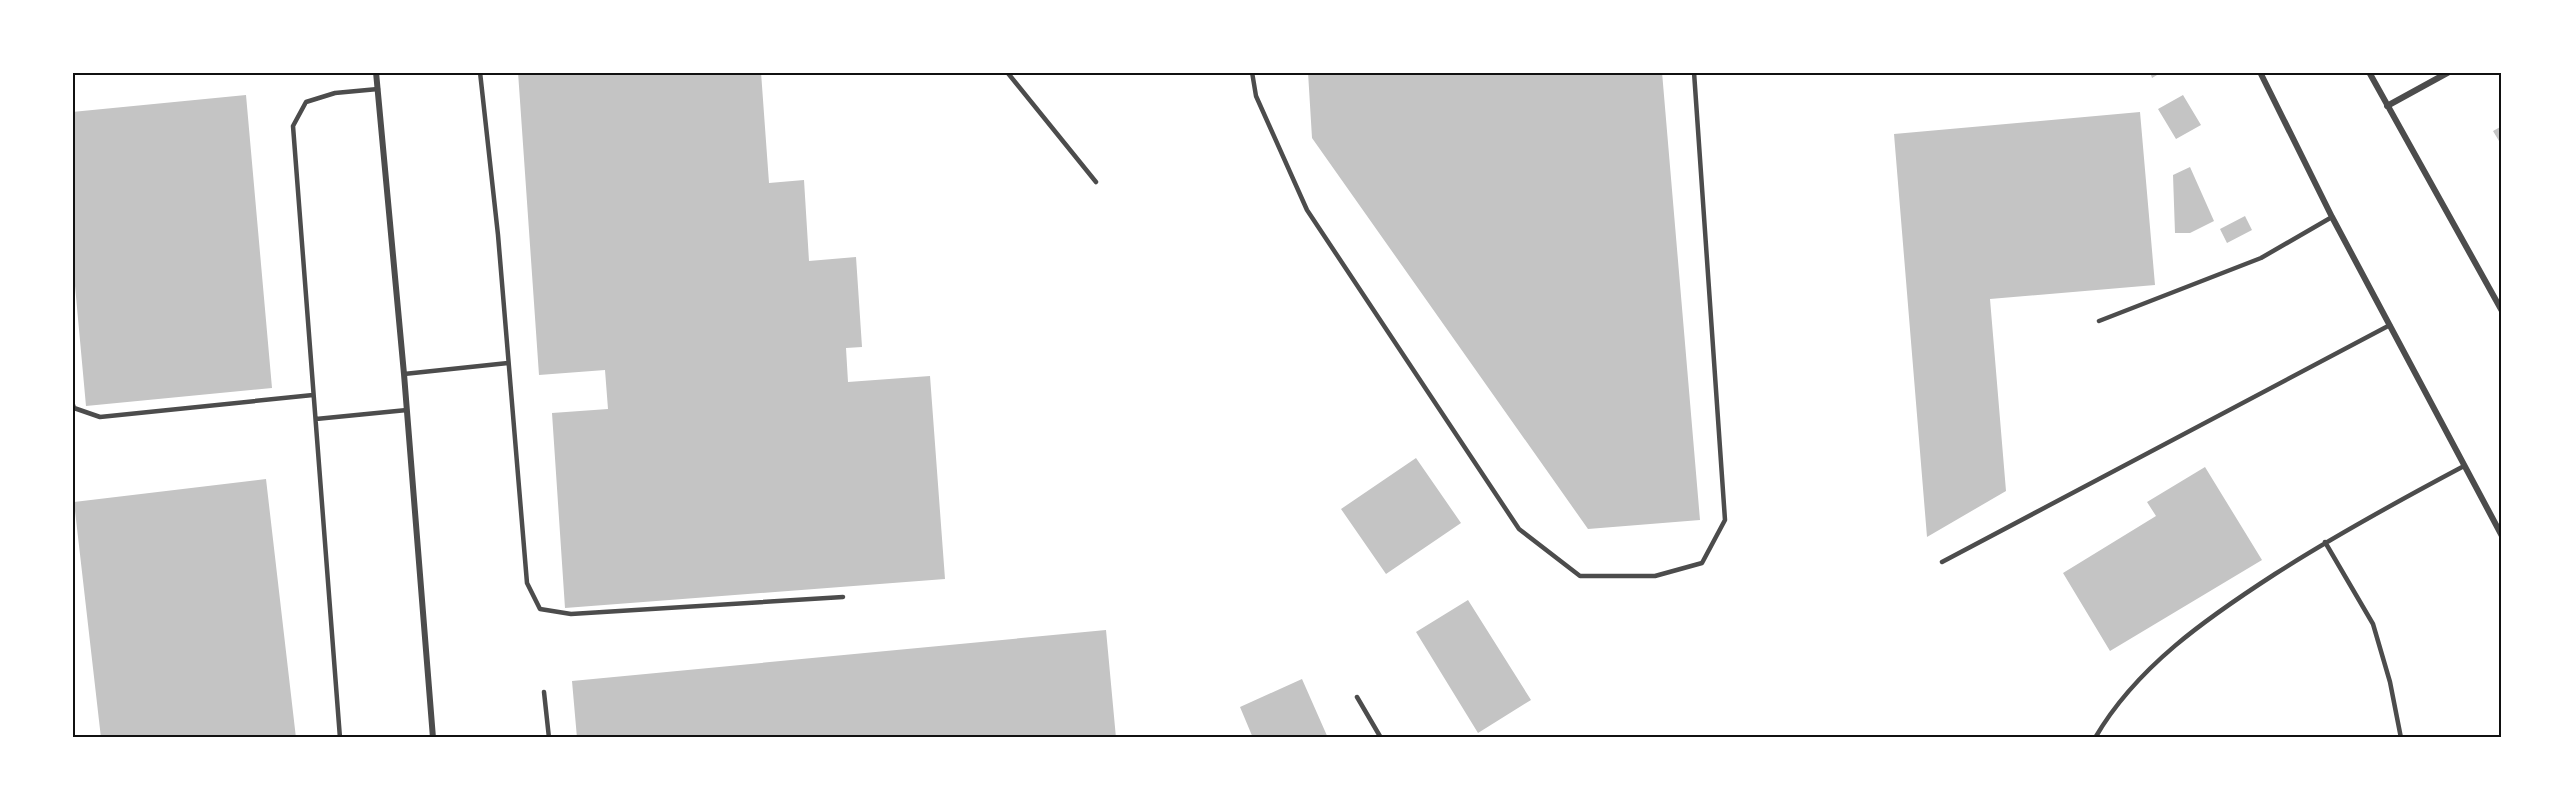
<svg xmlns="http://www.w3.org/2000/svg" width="2574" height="810" font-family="Helvetica,sans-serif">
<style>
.building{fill:#c4c4c4}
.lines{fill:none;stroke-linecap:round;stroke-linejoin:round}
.service{stroke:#4c4c4c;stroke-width:4.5}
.minor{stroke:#4c4c4c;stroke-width:6}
.neatline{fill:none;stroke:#111;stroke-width:2}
</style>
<rect width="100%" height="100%" fill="#fff"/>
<!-- building -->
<path class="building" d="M518,72h243l8,111 35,-3 5,81 47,-4 6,90 -16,1 2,34 82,-6 15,203 -380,29 -13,-195 56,-4 -3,-39 -66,5z
M1308,72h354l38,448 -112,9 -276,-391z
M2150,72h12l-10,6z
M246,95l26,293 -186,18 -14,-153v-141z
M2183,95l18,30 -25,14 -18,-30z
M2140,112l15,173 -165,14 16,192 -79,46 -33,-403z
M2502,126v20l-9,-15z
M2190,167l24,54 -24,12h-15l-2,-58z
M2245,216l7,14 -25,13 -7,-14z
M1416,458l45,65 -75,51 -45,-65z
M2205,467l57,93 -152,91 -47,-78 93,-57 -9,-14z
M266,479l30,259h-195l-27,-236z
M1468,600l63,100 -53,33 -62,-101z
M1106,630l10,108h-539l-5,-57z
M1302,679l26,59h-75l-13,-31z"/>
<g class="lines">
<!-- service -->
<path class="service" d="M480,72l18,163 29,348 13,26 31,5 272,-17
M1007,72l89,110
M1252,72l4,24 51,114 212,319 61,47h75l47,-13 23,-43 -31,-448
M2099,321l162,-63 71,-41
M404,374l104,-11
M72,402l2,6 26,9 213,-22
M316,419l91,-9
M2325,542l48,82 17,58 11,56
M1942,562l448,-237
M544,692l5,46
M1357,697l24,41
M340,738l-47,-612 13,-24 29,-9 43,-4
M2095,738c41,-71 112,-120 180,-164 61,-39 125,-74 189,-108"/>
<!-- minor -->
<path class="minor" d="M376,72l28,302 29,364
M2260,72l72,145 170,319
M2369,72l133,239
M2387,106l62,-34"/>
</g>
<!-- border -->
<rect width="2574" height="810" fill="none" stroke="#ffffff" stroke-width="147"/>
<rect x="74" y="74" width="2426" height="662" class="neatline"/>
</svg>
